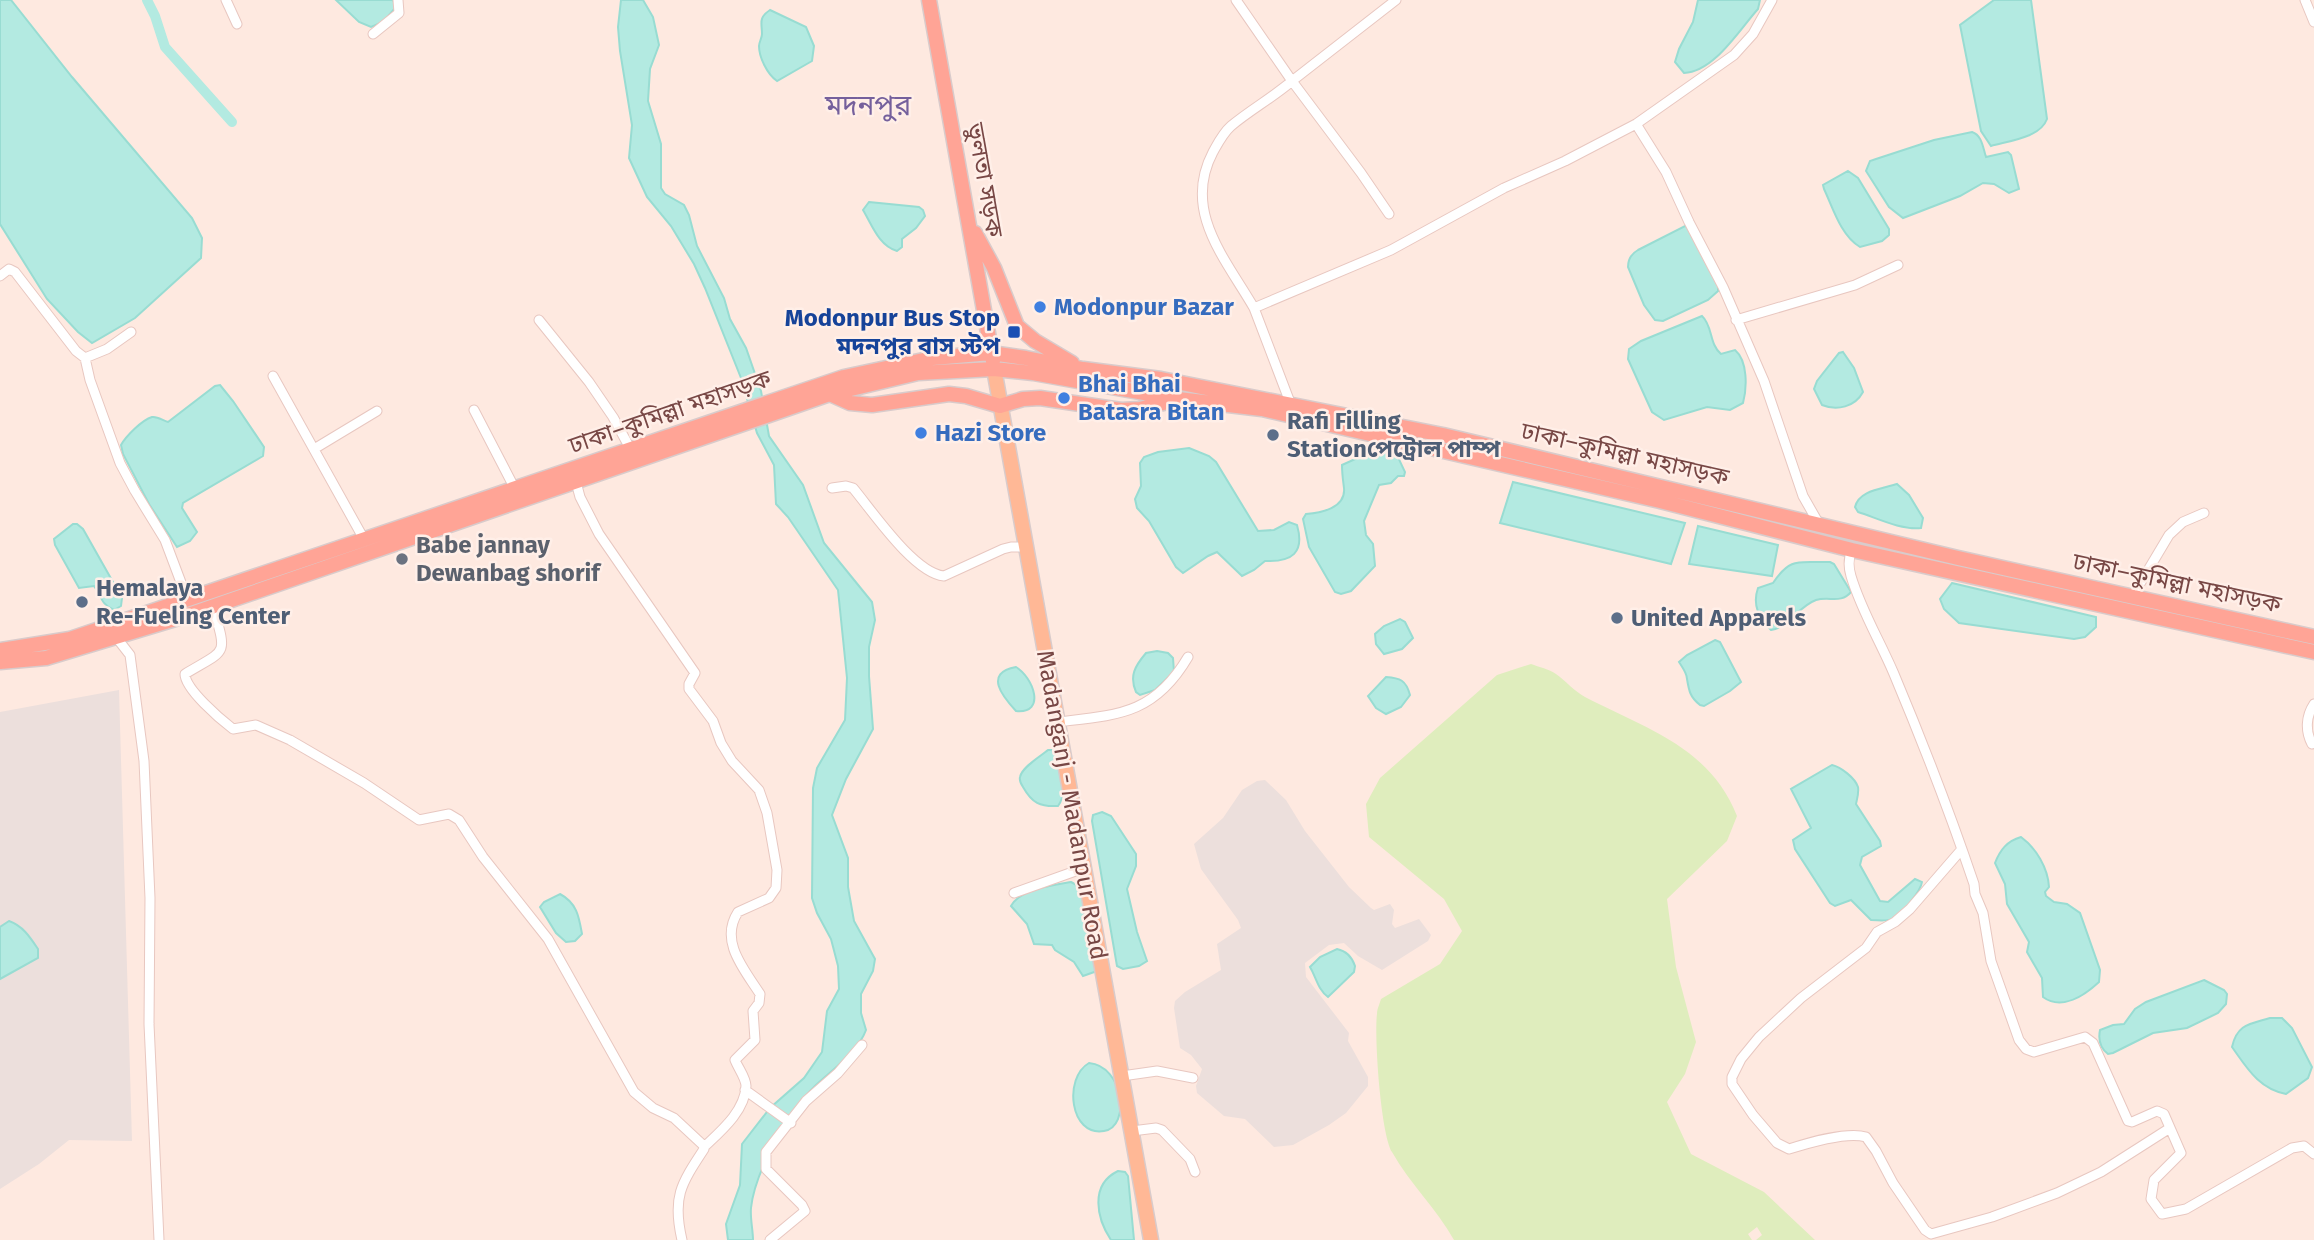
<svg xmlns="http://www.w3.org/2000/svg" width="2314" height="1240" font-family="'Fira Sans','Noto Sans Bengali',sans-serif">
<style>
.industrial{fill:#ecdfdc}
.green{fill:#dfedbd}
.water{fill:#b3eae1;stroke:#98dcd2;stroke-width:2}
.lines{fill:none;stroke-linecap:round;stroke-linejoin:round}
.canal{stroke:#b3eae1;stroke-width:10}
.minor-casing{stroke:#e8c7c0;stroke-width:11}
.primary-casing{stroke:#d9cbcb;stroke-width:17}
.trunk-casing{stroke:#d9cbcb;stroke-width:17}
.minor{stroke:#fff;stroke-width:9}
.primary{stroke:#ffb896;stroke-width:14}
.trunk{stroke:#ffa496;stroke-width:14}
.shop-dot{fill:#3f7fe0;stroke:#ffefe8;stroke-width:2.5}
.transit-dot{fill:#1a4fb4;stroke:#ffefe8;stroke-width:2.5}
.service-dot{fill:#5c6f8a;stroke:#ffefe8;stroke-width:2.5}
.worship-dot{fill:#6b7280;stroke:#ffefe8;stroke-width:2.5}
.labels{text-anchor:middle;stroke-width:5;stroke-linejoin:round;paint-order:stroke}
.street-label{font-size:24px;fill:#784745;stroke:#ffefe8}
.shop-label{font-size:24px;font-weight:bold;fill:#366cbe;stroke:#ffefe8;text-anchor:start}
.transit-label{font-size:24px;font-weight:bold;fill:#164399;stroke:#ffefe8;text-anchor:end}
.service-label{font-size:24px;font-weight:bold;fill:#4e5e75;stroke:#ffefe8;text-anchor:start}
.worship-label{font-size:24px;font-weight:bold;fill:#5b616d;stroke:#ffefe8;text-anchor:start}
.quarter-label{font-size:28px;fill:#75609c;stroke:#ffefe8}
</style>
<rect width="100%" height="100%" fill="#fee9e0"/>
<!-- industrial -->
<path class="industrial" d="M119,690l13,451 -63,-1 -30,24 -39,25v-477z
M1265,780l21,20 19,31 44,56 22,21 3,2 16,-6 4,6 -2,14 3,4 24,-9 12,16 -3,6 -46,29 -24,-14 -14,-13 -15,2 -24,18 1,14 43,56 -1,8 20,36v9l-22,27 -17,12 -36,20 -19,2 -29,-28 -21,-3 -27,-23 -1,-7 6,-17 -11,-14 -11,-7 -6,-40 1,-7 10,-9 36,-22 -4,-26 24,-16 -3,-8 -37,-51 -7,-25 29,-26 19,-28 15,-9z"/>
<!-- green -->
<path class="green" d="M1531,664c8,3 18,5 25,10 10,7 18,17 29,23 60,31 125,50 152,119l-10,25 -60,58 9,68 20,75 -11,32 -18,28 24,52 73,38 51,48h-59l6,-5 -5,-8 -9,7 4,6h-298c-17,-31 -44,-56 -62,-88 -11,-18 -18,-115 -15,-138 0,-5 3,-11 4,-15l59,-35 22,-33 -18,-32 -75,-62 -3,-33 14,-26 117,-103z"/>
<!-- water -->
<path class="water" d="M0,0h11l61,77 120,141 10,20 -1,20 -66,60 -43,25 -14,-11 -31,-33 -47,-75z
M336,0h57l3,7 -13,15 -12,5 -12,-5z
M621,0h22l10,17 6,28 -9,24 -2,32 13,43v44l4,6 19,11 5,10 8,31 27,52 6,21 16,29 15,43 8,45 34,49 21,58 48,59 3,18 -6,27v29l4,53 -27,50 -14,36 16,43v29l6,34 21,38 -2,12 -12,23v19l5,17c-8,22 -33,39 -50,55 -27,26 -61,86 -65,123 -1,10 2,22 2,32h-25l-2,-16 14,-39 2,-41 28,-36 34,-30 18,-26 5,-41 12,-22 -1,-23 -7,-27 -14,-26 -5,-15 1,-110 4,-20 28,-48 2,-42 -9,-88 -50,-73 -12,-13 -2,-39 -17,-32 -16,-55 -36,-90 -11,-24 -23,-38 -24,-29 -18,-39 3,-33 -12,-74 -2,-24z
M1698,0h62l-2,9c-19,21 -44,63 -74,64l-9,-11 4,-13 14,-27z
M1994,0h37l16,119c-7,19 -39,22 -56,27l-10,-15 -21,-106z
M770,10l36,17 8,19 -2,15 -35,20c-10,-7 -18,-24 -18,-35 0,-4 3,-8 3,-12 0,-11 -4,-16 8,-24z
M1972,132c10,3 11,16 14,25l22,-5 3,3 8,34 -10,4 -15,-9 -11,-1 -23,13 -57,22 -14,-11 -23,-36 4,-10 6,-2 58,-19z
M1848,171l10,7 31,51v6l-7,6 -22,6c-19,-11 -27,-39 -36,-58l-1,-4z
M869,202l50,5 4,3 2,6 -9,12 -14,11v8l-5,4c-18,-5 -25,-26 -34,-41z
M1685,226l3,1 30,57v7l-10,9 -45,21 -8,-1 -11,-15 -16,-38c0,-8 3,-13 10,-17z
M1702,316c11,10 7,28 19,38l14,-4c13,11 12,38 8,53l-13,7 -23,-3 -43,13 -12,-8 -24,-53 1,-10 12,-8z
M1843,352l11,16 9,24c-8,15 -26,19 -41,13l-8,-16 3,-8 22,-28z
M220,385l13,16 31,46 -1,9 -80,47 -1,5 15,24 -7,9 -13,6 -28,-43 -26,-50 -2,-9c5,-9 21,-25 31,-28 6,-1 11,4 16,5l47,-36z
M1189,448l20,8 7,6 42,69 16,-1 15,-8 8,3c8,28 -5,37 -32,36l-11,9 -12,6 -25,-24 -9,4 -25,17 -7,-6 -27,-46 -12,-13 -2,-9 6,-13 -1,-23 4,-6 14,-5z
M1375,450l22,5 8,17 -1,4h-6l-7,7 -12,2 -15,36 2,14 7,9 2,22 -24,25 -10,3 -6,-2 -26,-45 -6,-28 3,-5c15,-1 40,-6 38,-26 -1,-8 -2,-14 -2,-23z
M1513,482l172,41 -14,41 -171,-41z
M1897,484l12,11 14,23 -2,10c-21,2 -44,-10 -63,-16l-3,-5c4,-17 27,-18 42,-23z
M73,524h4l6,5 39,69 -1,8 -7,4c-13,-5 -13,-15 -20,-24l-15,2 -24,-43 -1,-6z
M1698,526l80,19 -6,31 -83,-12z
M1830,562l4,2 17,28c-10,12 -22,4 -35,8 -19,7 -26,27 -45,30 -12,-12 -19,-25 -13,-42l15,-5c18,-27 26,-20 57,-21z
M1952,583l144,34v10l-11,10 -11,2 -115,-16 -15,-14 -4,-10z
M1400,619l5,3 8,16 -11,11 -18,5 -8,-10 -1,-10 9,-8z
M1715,640l5,2 21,40 -11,9 -26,15 -4,-1c-10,-8 -11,-14 -13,-26 0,-6 -5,-12 -8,-17l8,-7z
M1157,651l11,2 5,5 1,14 -19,18 -15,5 -4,-3c-7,-16 -1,-26 10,-39z
M1016,667c17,10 31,47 0,44 -13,-14 -33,-38 0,-44z
M1386,677c14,1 20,3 24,18l-9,12 -15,7 -10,-6 -8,-12z
M1048,750h4c10,12 16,43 6,56 -18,1 -26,-3 -35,-19 -2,-3 -4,-6 -3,-10 2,-10 21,-21 28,-27z
M1832,765c9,2 23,13 26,22 1,6 -1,12 -2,17l24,37 1,5 -19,11 -2,8 20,36 8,1 27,-23 7,3c-1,8 -20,33 -27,36 -7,4 -16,2 -24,2l-20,-20 -16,6 -5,-3 -35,-54 -2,-9 18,-12 -20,-39z
M1102,812l9,4 25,38v12l-9,23 10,43 10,29 -8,5 -16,3 -6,-3 -25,-145 1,-6z
M2021,837c15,11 27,31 28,50l-4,5 1,4 8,6 13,2 13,9 20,57 -1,12c-14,13 -37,29 -56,15l-1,-19 -15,-26 2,-10 -22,-38 -2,-20 -10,-21c5,-13 12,-22 26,-26z
M1071,882l11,6 15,83 -14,5 -9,-14 -19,-12 -3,-5 -18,-1 -7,-20 -16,-18c9,-17 42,-21 60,-24z
M560,894c17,9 19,23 22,40l-7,7 -9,1 -10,-9 -16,-26 4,-5z
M9,921c14,5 21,16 29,28v9l-38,21v-52z
M1337,949c10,2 15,8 18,17l-1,6 -26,25c-10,-7 -12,-20 -18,-30l10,-10z
M2204,980l20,10 3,4 -1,10 -8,9 -31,15 -34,5 -40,20 -5,1c-8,-6 -10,-14 -8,-24l13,-5 11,-1 11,-15 11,-7z
M2270,1018h12l10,10 20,39 -4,11 -22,16c-27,-5 -39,-26 -54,-47 5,-23 18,-23 38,-29z
M1089,1063c35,3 42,64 15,68 -34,6 -41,-53 -15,-68z
M1118,1171l7,1 3,4 6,64h-23c-14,-21 -22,-55 7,-69z"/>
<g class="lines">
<!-- canal -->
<path class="canal" d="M147,0l8,16 10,31 67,75"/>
<!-- minor casing -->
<g class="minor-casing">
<path id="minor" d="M226,0l11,24
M1236,0l56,81c-20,17 -42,29 -61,45 -8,7 -13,17 -18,26 -31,59 12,106 41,156
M2305,0l9,22
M373,34l26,-21 -1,-13
M1636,124l30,48 23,50 34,65 41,94 39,115 16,28
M1389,214l-28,-41 -69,-92 104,-81
M0,276l9,-7 6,3 61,79 9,7 22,-9 24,-17
M539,320l50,62 24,35 18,33
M1736,320l119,-35 43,-20
M85,358l5,22 30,83 15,28 30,49 23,61
M273,376l92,165
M1291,405l-37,-97 137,-58 113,-62 61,-27 71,-37 98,-69 19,-21 19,-34
M474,410l40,77
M314,449l63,-38
M576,482l4,15 19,37 96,139 -6,11v5l24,32 8,22 11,18 27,29 8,23 10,57 -1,18 -7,10 -31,14c-19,29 6,57 22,82l-1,9 -6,8 2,29 -20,20c3,8 11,18 11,26 -1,25 -25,45 -42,61
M832,488l14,-2 7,2c20,24 61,85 91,88l59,-27 8,-2h15
M1852,550c-4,9 -4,16 -1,26 10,34 29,65 43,98 29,69 56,139 80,210l1,10 8,19 8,48 28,79 7,9 8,3 51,-15 8,6 35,78 4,1 25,-11 7,3 17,39 -27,27 -3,19 11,15 24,-5 106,-61 12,-2 10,8
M2132,597l37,-62 14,-13 21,-9
M213,606c14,51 15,42 -28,68 0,15 35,45 48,55l23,-4 34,15 74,43 55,37 30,-6 10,6 24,37 65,82 86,153 19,16 21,10 29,27 1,4c-23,35 -32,48 -22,91
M116,637l14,18 14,106 6,137 -1,126 10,216
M1057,722c60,-7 97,-7 131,-65
M2312,744c-7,-13 -6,-28 2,-40
M1962,849l-52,60 -15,13 -18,10 -11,16 -65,50 -42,39 -18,22 -9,18v7l21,31 24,28 12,6c19,-6 58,-18 77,-12l10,14 17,32 32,47 6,4 61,-17 65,-24 44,-21 69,-44
M1014,893l70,-25
M1122,1076l35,-5 36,7
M745,1090l46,33
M1132,1131l24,-3 6,2 28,29 5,13
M770,1240l35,-29 -3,-6 -36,-36v-17l40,-51 32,-28 24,-28"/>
</g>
<!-- primary casing -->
<g class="primary-casing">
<path id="primary" d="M994,369l157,871"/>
</g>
<!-- trunk casing -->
<g class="trunk-casing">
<path id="trunk" d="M929,0l64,361
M975,233l19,35 23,58 18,15 37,22
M830,394l20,9 22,2 77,-11 17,2 34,10 23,-7 17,-1 81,12 19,-1 31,-8
M0,650l70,-11 774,-262 89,-19 58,-5 35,5 57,11 78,10 282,56 515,123 356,79
M0,662l46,-4 139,-42 645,-222 88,-21 76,-4 39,4 145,26 84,10 398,92 192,49 462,102"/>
</g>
<!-- minor -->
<use href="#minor" class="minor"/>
<!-- primary -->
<use href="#primary" class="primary"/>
<!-- trunk -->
<use href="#trunk" class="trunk"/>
</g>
<!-- markers -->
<g class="shop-dot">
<circle cx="1040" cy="307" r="7"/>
<circle cx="1064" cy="398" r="7"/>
<circle cx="921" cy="433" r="7"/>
</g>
<rect class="transit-dot" x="1007" y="325" width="14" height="14" rx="3.5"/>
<g class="service-dot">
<circle cx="1273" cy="435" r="7"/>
<circle cx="82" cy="602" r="7"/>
<circle cx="1617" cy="618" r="7"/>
</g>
<circle class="worship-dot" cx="402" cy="559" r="7"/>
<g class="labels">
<!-- street labels -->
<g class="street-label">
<text transform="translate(985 180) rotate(80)" y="8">ভুলতা সড়ক</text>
<text transform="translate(670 412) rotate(-19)" y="8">ঢাকা–কুমিল্লা মহাসড়ক</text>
<text transform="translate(1625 454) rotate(13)" y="8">ঢাকা–কুমিল্লা মহাসড়ক</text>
<text transform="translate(2177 583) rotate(12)" y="8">ঢাকা–কুমিল্লা মহাসড়ক</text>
<text transform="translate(1072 805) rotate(80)" y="8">Madanganj - Madanpur Road</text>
</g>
<!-- shop labels -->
<g class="shop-label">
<text x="1054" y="315">Modonpur Bazar</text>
<text x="1078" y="392">Bhai Bhai<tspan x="1078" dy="28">Batasra Bitan</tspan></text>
<text x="935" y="441">Hazi Store</text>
</g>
<!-- transit labels -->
<g class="transit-label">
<text x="1000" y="326">Modonpur Bus Stop<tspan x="1000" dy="28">মদনপুর বাস স্টপ</tspan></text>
</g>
<!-- service labels -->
<g class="service-label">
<text x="1287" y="429">Rafi Filling<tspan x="1287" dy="28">Stationপেট্রোল পাম্প</tspan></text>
<text x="96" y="596">Hemalaya<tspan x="96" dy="28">Re-Fueling Center</tspan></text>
<text x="1631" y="626">United Apparels</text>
</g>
<!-- worship labels -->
<g class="worship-label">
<text x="416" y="553">Babe jannay<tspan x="416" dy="28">Dewanbag shorif</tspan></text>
</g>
<!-- quarter labels -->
<g class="quarter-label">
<text x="868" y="115">মদনপুর</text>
</g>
</g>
</svg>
